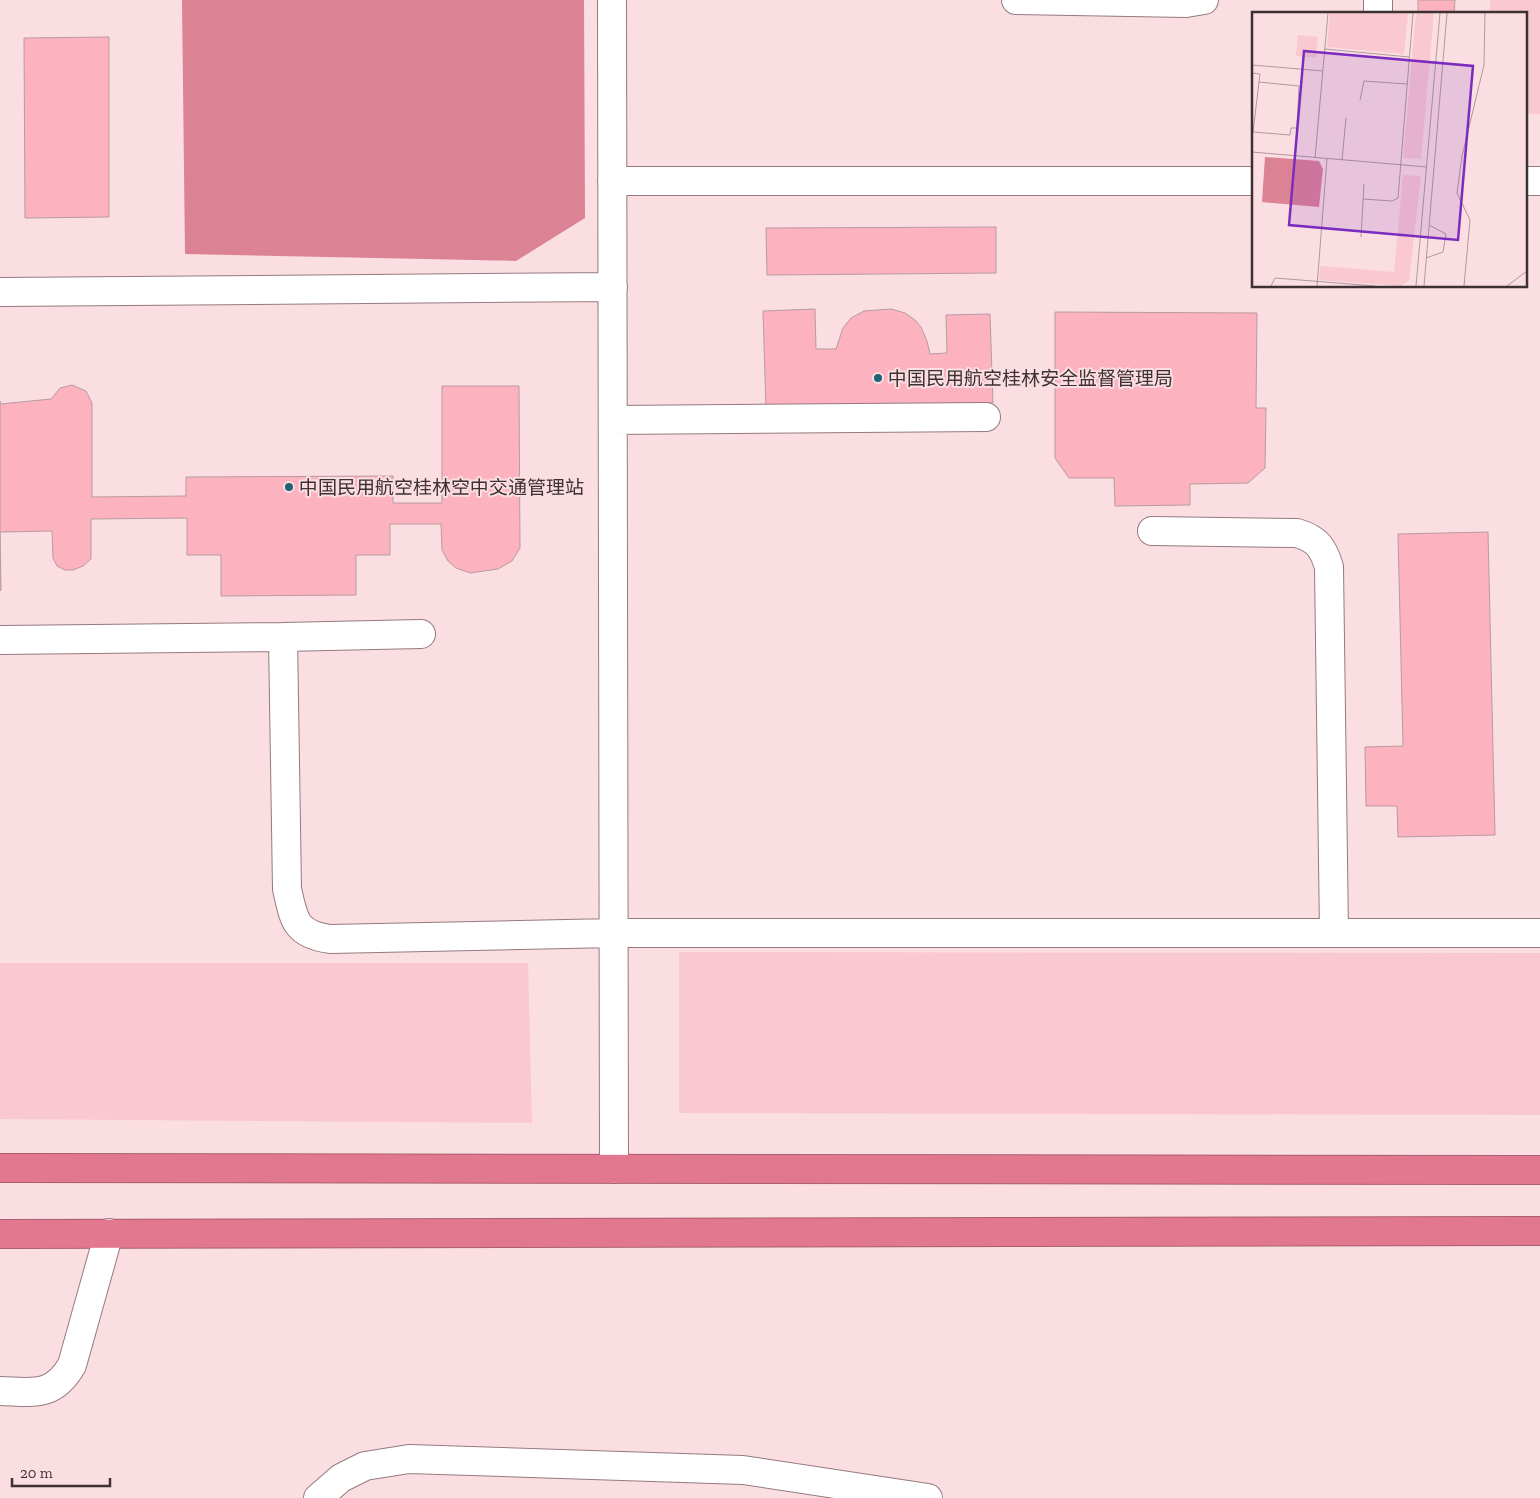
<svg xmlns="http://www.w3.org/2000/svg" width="1540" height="1498" font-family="'Zilla Slab','Noto Sans SC',serif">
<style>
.green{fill:#fac8d1}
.forest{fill:#dc8295}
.building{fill:#fdb2c0;stroke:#b79ba0}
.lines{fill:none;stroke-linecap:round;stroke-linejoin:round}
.minor-casing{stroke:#957a7e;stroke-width:30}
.highway-casing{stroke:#a85f6f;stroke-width:30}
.minor{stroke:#fff;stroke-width:28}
.highway{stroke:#e2788f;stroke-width:28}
.poi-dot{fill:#1e6374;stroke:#fbdee2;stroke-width:2}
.labels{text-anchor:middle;stroke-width:4;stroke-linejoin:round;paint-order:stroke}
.poi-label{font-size:19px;fill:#3d3133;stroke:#fbdee2;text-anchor:start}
.inset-road{fill:none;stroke:#af999c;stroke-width:1}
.view{fill:#7b2cbf;fill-opacity:0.15;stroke:#7b2cbf;stroke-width:2.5}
.inset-edge{fill:none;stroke:#3d3133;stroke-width:2.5}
</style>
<rect width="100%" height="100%" fill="#fbdee2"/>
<!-- green -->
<path class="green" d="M1490,0h50v114h-14v-100h-36z
M679,952l861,1v162l-861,-2z
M0,963h528l4,160 -532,-4z"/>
<!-- forest -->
<path class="forest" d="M182,0h402l1,218 -69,43 -331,-7z"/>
<!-- building -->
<path class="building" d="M1418,0h37l-1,14h-36z
M109,37v180l-84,1 -1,-180z
M996,227v46l-229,2 -1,-47z
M815,309l1,40h20l7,-21 8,-10 13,-7 27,-2 14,4 10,7 6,7 6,14 3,13 17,-1 -1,-38 44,-1 3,89 -227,7 -3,-99z
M1055,312l202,1 -1,95h10l-1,60 -17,15 -58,1v21l-75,1 -1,-28h-45l-14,-20z
M72,385l14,6 6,12v94l94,-1v-19l207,-1v27h49v-117h77l1,162 -8,13 -14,8 -28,4 -14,-5 -8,-7 -6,-11 -1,-26h-51v31h-34v40l-135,1v-41h-34v-37l-96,1v40l-8,7 -10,4h-8l-8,-4 -4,-8 -1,-27 -52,1 1,58 -1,1v-190v3l51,-5 9,-11z
M1488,532l7,303 -97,2 -1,-31h-31l-1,-59 38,-1 -5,-212z"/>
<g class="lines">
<!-- minor casing -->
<g class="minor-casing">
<path id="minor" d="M612,0l2,1169
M1016,0l170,3 18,-3
M1378,14v-14
M612,181h642
M1526,181h14
M0,292l613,-5
M613,420l373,-3
M1152,531l145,2c20,6 26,14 32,34l5,366
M283,637l4,252c7,31 8,45 43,50l283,-6h927
M0,640l283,-3 138,-3
M0,1391c33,1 53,7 72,-26l37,-132
M318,1498l23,-20 24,-12 44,-7 334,11 185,28"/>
</g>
<!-- highway casing -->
<g class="highway-casing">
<path id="highway" d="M0,1168l1540,2
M0,1234l1540,-3"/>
</g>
<!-- minor -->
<use href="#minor" class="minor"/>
<!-- highway -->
<use href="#highway" class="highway"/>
</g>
<!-- markers -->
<g class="poi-dot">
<circle cx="878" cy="378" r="5"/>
<circle cx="289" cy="487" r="5"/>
</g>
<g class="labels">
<!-- poi labels -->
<g class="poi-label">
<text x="888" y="385">中国民用航空桂林安全监督管理局</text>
<text x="299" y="494">中国民用航空桂林空中交通管理站</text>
</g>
</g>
<!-- overview -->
<g transform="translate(1252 12)">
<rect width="275" height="275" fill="#fbdee2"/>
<path d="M78,1h78l-4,41 -77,-7zM164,1h18l-13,146 -18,-1zM46,23l20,2 -2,21 -20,-2zM151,163l18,1 -12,104 -8,6 -82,-6 1,-14 74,6z" fill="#fac8d1"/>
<path d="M13,145l54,4 4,8 -4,38 -57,-5z" fill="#dc8295"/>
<path class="inset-road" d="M73,37l84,8M0,53l71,6M0,61l8,1 -1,8M108,88l4,-19 43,3M0,120h1l37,3 1,-7h6l2,-42 -40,-4 -6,50M0,140l175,15M63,146l13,-145M90,148l4,-42M111,187l29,2 6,-3 15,-185M109,225l3,-53M174,246l17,-6 3,-18 -17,-9M19,274l4,-8 100,8M65,274l10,-127M164,274l24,-273M172,274l23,-273M212,274l6,-66 -13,-27 5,-37 22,-91 1,-52M255,274l20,-15"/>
<path class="view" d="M52,39l169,15 -15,174 -169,-15z"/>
<rect width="275" height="275" class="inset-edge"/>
</g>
<!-- scale -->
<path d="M12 1478v8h98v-8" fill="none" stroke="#3d3133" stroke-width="2.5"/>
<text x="20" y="1478" font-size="15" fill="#3d3133" stroke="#fbdee2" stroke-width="4" paint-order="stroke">20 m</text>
</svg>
